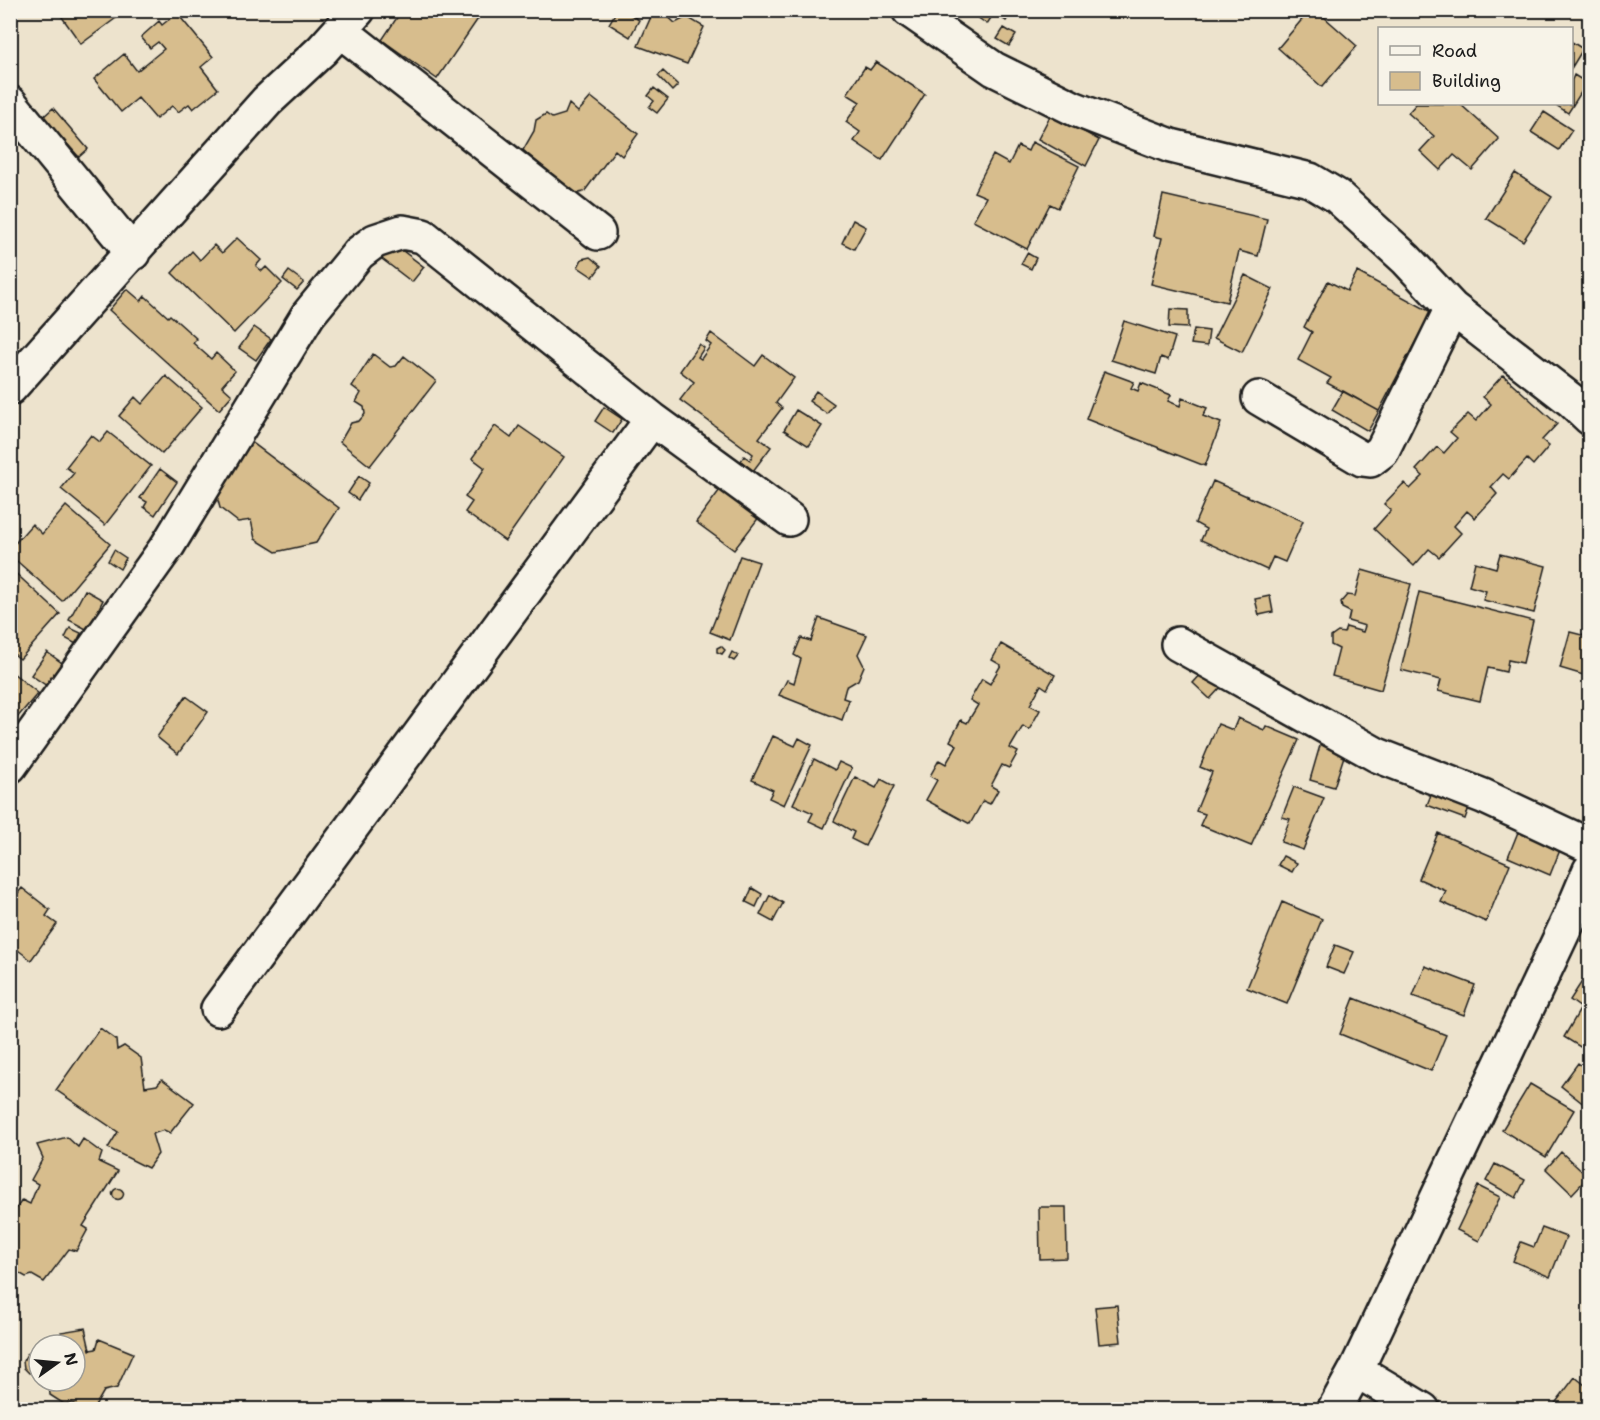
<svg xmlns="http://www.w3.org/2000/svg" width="1600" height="1420" font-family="'Shantell Sans',sans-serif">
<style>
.building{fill:#d7bd8d;stroke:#1c1c1c;stroke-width:1.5}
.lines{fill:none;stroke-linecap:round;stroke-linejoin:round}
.minor-casing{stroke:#1c1c1c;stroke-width:38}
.minor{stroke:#f7f3e8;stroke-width:33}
</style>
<rect width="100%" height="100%" fill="#ede3cd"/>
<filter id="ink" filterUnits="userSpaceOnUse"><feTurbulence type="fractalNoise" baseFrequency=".0167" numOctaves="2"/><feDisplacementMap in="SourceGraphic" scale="12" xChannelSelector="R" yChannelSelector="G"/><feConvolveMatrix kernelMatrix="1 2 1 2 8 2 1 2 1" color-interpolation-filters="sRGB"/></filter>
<g filter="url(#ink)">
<!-- building -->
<path class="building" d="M57,10h70l-46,34z
M402,10h82l-47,69 -55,-39z
M617,10h6l16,10 -9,17 -21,-13z
M654,10h7l14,13 12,-6 17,10 -17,37 -49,-18z
M967,10h46l-7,11 -12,-8 -7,11z
M1310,10h6l41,36 -35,41 -44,-39z
M177,13l36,44 -12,10 17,22 -25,20 -4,-5 -11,8 -6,-6 -16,13 -18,-21 -17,14 -27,-33 30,-25 13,17 27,-22 -6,-7 -8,6 -9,-11 18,-16 3,4z
M1004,28l12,7 -7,11 -12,-7z
M1572,42l11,7 -11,18z
M876,62l49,32 -43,66 -28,-19 6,-9 -14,-10 14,-20 -13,-8 18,-27 5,3z
M663,71l15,14 -6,6 -14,-15z
M1574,75l13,8 -19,30 -12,-8 16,-1v-24z
M654,88l14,11 -11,14 -8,-6 5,-6 -6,-5z
M591,97l47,37 -16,22 -7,-6 -31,42 -11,2 -50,-44 11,-19 2,-11 10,-6 6,4 13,-4 4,-10 9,8z
M1416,104h44l39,35 -27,31 -18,-15 -14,15 -20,-19 14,-15 -26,-23z
M53,108l35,41 -9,8 -36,-40z
M1544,112l28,18 -13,20 -28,-18z
M1051,114l48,26 -13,26 -48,-27z
M1032,142l47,24 -21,42 -8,-4 -23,45 -54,-28 13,-24 -12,-5 19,-37 16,9 9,-18 10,5z
M1515,173l37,24 -29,44 -37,-23z
M1163,195l104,24 -9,37 -19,-5 -12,51 -76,-18 11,-46 -8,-2z
M853,220l13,7 -12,22 -12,-6z
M237,238l24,22 -5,6 6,5 4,-4 16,16 -48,50 -62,-60 20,-22 8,9 14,-15 8,8z
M391,242l33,25 -12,15 -39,-30z
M1027,253l9,5 -5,11 -10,-5z
M590,257l11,9 -8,11 -15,-10 4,-8z
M289,271l15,11 -7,8 -14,-11z
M1357,272l74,40 -52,99 -52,-28 4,-5 -33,-18 14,-28 -8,-5 24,-46 19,10z
M1245,275l28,14 -31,63 -28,-14z
M127,289l14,12 4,-5 23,21 2,-2 27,24 -4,4 18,16 5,-6 19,18 -13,15 10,9 -13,15 -110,-100z
M1170,309l18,1v18l-19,-1z
M1124,321l51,16 -7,23 -7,-3 -5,17 -45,-14z
M254,327l17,12 -15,21 -17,-12z
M1194,329l15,2 -2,15 -16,-2z
M711,333l44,33 8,-11 31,23 -18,25 6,5 -23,30 12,9 -18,24 -12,-10 3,-5 6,4 3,-6 -73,-54 14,-18 -14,-11 19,-27 5,4 -6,9 3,2 10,-14 -5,-4z
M373,354l17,13 6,-1 8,-10 32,25 -66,85 -30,-24 11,-19 8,-2 6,-7 -1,-7 -8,-5 5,-9 -9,-7z
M1104,371l30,11 -3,6 7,3 3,-8 30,12 -3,6 12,5 2,-8 25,10 -4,8 18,7 -16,43 -119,-47z
M1503,375l54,49 -15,16 7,6 -16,19 -6,-6 -18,20 -6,-5 -12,13 6,7 -22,24 -8,-7 -13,15 7,7 -22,24 -10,-8 -15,17 -40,-37 17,-19 -7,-6 20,-21 6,6 13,-13 -7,-6 21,-23 7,6 13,-15 -7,-6 18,-18 8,7 15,-17 -8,-7z
M166,376l36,31 -40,47 -43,-38 16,-19 7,7z
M816,391l18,13 -7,10 -18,-13z
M1343,391l36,20 -11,20 -36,-21z
M604,407l18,12 -9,14 -18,-12z
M796,410l26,16 -13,20 -25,-16z
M495,426l16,12 8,-12 45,31 -59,84 -40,-29 7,-10 -7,-5 20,-29 -13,-10z
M108,432l43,34 -46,59 -44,-36 13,-16 -8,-6 25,-32 9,7z
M242,435l97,73 -23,35 -40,9 -21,-13 -4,-19 -13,2 -18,-14 -4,-15z
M160,469l17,13 -22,33 -11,-8 3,-5 -7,-4z
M359,476l10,7 -11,17 -10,-7z
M1213,481l90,40 -18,41 -12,-5 -6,13 -66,-30 5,-11 -11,-6z
M722,487l38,29 -26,34 -38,-28z
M66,506l44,38 -48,57 -52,-46v-6l22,-25 10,10z
M114,550l12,8 -6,11 -12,-8z
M1500,554l46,12 -12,47 -51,-13 3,-9 -17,-5 6,-24 21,6z
M740,556l19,6 -29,78 -20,-8z
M10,568l50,46 -40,45 -10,-8z
M1362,570l49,14 -30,106 -49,-14 7,-27 -8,-4v-8l7,-5 6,1 2,-6 17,5 2,-6 -17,-5 2,-9 -8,-4 -1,-6 6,-7 8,1z
M85,590l18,10 -15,30 -19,-10z
M1419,592l114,29 -10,42 -15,-3 -2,12 -18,-4 -8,33 -42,-10 3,-11 -40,-10z
M1270,596l3,16 -14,3 -4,-16z
M819,618l48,17 -9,19 6,12 -6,14 -12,7 -3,11 6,2 -7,20 -63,-25 8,-15 7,3 7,-24 -7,-4 7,-17 10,3z
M70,628l11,5 -5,11 -11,-6z
M1570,632l20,5v40l-30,-9z
M1001,644l54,31 -8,14 -6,-4 -11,20 10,5 -11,20 -6,-4 -13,22 8,4 -9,16 -7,-3 -11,21 7,4 -8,14 -7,-3 -13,23 -44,-24 11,-20 -7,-4 9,-16 7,4 11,-19 -7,-4 11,-21 6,3 11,-18 -8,-5 12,-21 8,5 11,-19 -9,-5z
M721,646l4,4 -3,4 -5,-2v-4z
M47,652l15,11 -15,23 -16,-11z
M732,652l6,4 -4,5 -5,-3z
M13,673l25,20 -28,33v-50z
M1202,673l18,15 -10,11 -17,-16z
M186,696l22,16 -30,42 -21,-17z
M1238,718l26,12 2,-4 33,14 -48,106 -51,-21 5,-11 -9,-3 16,-39 -12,-5 18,-43 15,6z
M773,736l22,10 4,-8 13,7 -28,60 -15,-7 4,-8 -21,-10z
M1321,742l25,8 -12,37 -24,-7z
M814,759l21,11 4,-8 13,6 -28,60 -15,-7 4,-8 -20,-9z
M855,777l21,11 5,-9 13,7 -29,60 -14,-7 3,-7 -20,-11z
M1436,782l37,14 -8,23 -38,-14z
M1294,787l30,11 -21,52 -22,-8 9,-23 -8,-2z
M1522,822l42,18 -14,35 -42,-18z
M1438,833l72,31 -24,58 -45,-20 5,-11 -27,-12z
M1283,856l14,7 -5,9 -14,-7z
M22,888l28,22 -4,6 11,8 -26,36 -21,-16v-41z
M752,888l10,6 -6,13 -10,-5z
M770,895l13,8 -10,19 -13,-7z
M1282,902l40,17 -35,85 -40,-16z
M1335,945l19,7 -10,22 -18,-7z
M1425,966l50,19 -11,30 -51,-19z
M1590,969v84l-26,-16 17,-29 -11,-8z
M1354,998l92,37 -15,36 -91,-37z
M100,1028l16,12 1,10 7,-4 17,12 4,29 12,-2 5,-6 32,24 -24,30 -6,-3 -12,4 6,20 -10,14 -40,-20 10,-16 -62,-42z
M1578,1063l12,9v37l-29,-23z
M1530,1084l44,26 -28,47 -44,-27z
M67,1137l11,10 5,-8 19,14 -3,9 19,9 -35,55 5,3 -12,22 -7,-2 -25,33 -12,-7 -6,2 -16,-9v-50l12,-18 8,4 8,-20 -7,-4 12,-22 -6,-13z
M1561,1152l27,25 -16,17 -26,-25z
M1495,1164l30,16 -9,18 -30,-17z
M1478,1186l22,11 -21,44 -22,-11z
M112.5 1194a5.5 5.5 0 1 1 11 0a5.5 5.5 0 1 1-11 0Z
M1039,1207h27l1,51 -27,1z
M1542,1228l24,9 -16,40 -37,-16 8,-19 13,5z
M1117,1305l4,37 -22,2 -4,-37z
M85,1328l5,22 6,-1 3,-10 34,14 -16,35 -13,3 -11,19h-9l-12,-7 -8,1 -14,-9 -1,-14h26v-36h-29l-1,-6 8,-2 1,5 9,-3 -2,-7z
M39,1348v27l-1,-3 -9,1 -5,-5 -1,-7 4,-7z
M1575,1377l15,12 -14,21h-26z"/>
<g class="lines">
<!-- minor casing -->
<g class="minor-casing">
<path id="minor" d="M909,10l85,59 81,40 96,37 139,34 27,16 69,63 46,49 120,93 18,17
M341,31l257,202
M10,103l123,150
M10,388l257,-287 55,-51 36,-40
M1259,398l103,61 8,1 12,-9 70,-143
M1178,644l199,111 106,41 107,50
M10,766l158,-221 140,-230 51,-62 16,-12 27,-9 21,4 229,183 137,100
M218,1009l434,-590
M1356,1370l67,40
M1334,1410l22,-40 215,-455 19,-45"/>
</g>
<!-- minor -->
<use href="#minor" class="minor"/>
</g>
</g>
<!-- margin -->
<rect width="1600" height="1420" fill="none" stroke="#f7f3e8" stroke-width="36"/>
<rect x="18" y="18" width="1564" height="1384" fill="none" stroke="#1c1c1c" stroke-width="2" filter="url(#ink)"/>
<!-- legend -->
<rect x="1378" y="27" width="195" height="78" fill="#f7f3e8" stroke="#9f9d96" stroke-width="1.5"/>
<rect x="1390" y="46" width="30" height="9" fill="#f7f3e8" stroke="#9f9d96" stroke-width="1.5"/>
<text x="1432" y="57" font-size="18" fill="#1c1c1c">Road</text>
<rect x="1390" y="72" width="30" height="18" fill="#d7bd8d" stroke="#9f9d96" stroke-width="1.5"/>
<text x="1432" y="87" font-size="18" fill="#1c1c1c">Building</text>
<!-- north arrow -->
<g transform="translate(57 1363) rotate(75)"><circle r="28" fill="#f7f3e8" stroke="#9f9d96" stroke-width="1.5"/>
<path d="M0-4.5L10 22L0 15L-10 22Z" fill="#1c1c1c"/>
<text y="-9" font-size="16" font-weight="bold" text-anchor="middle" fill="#1c1c1c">N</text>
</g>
</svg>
